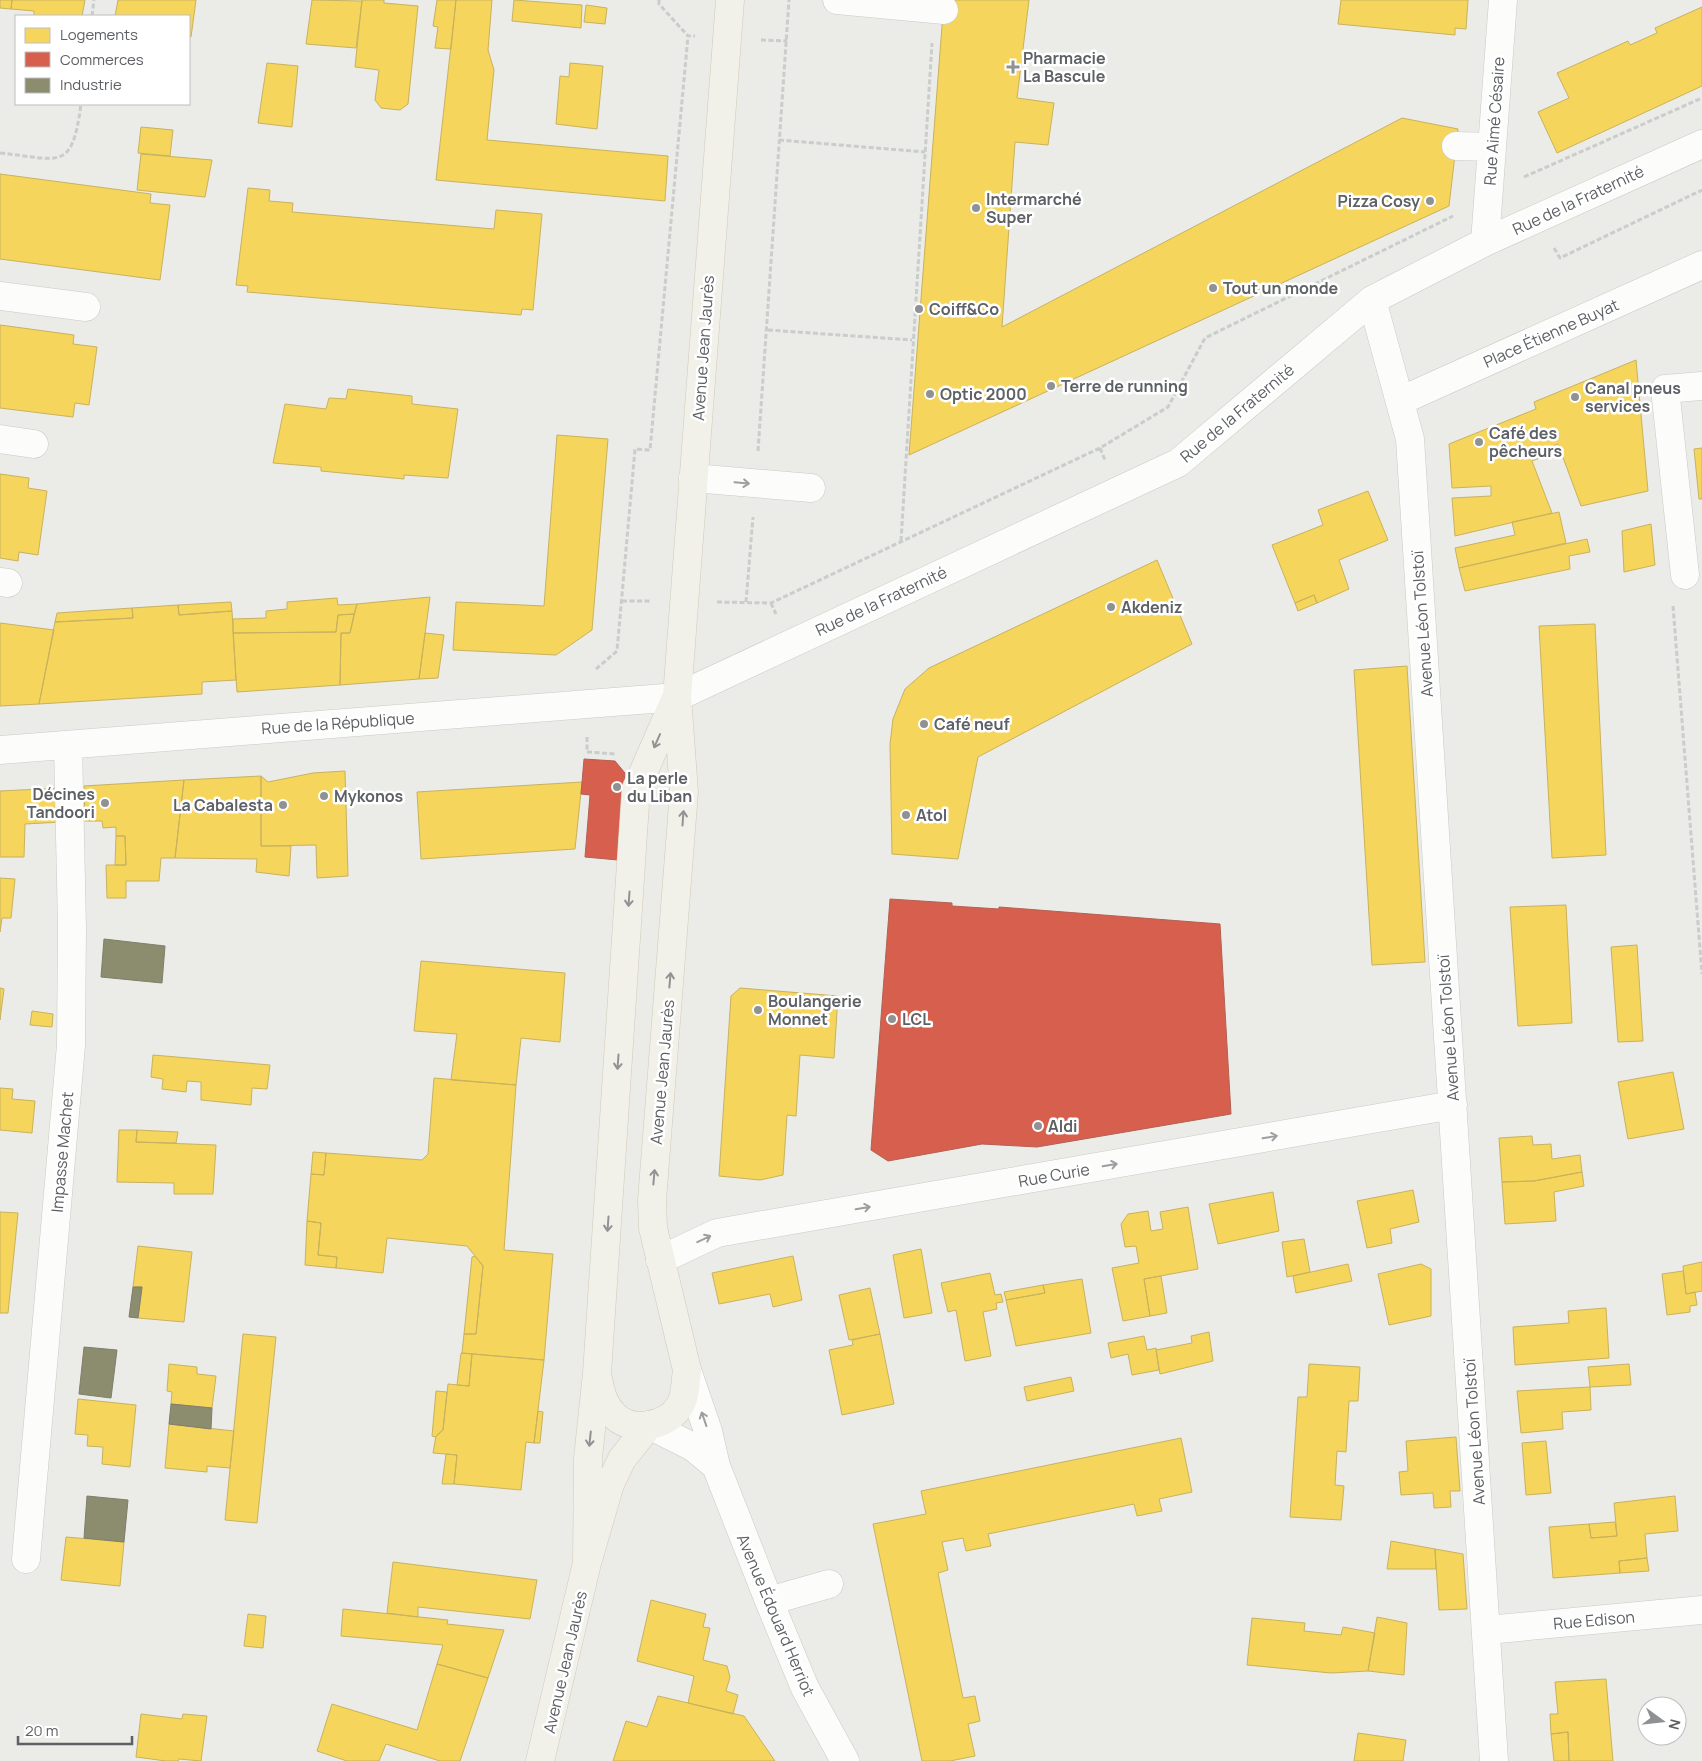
<svg xmlns="http://www.w3.org/2000/svg" width="1702" height="1761" font-family="Manrope,sans-serif">
<style>
.homes{fill:#f6d55c;stroke:#c8b25e}
.shops{fill:#d6604d;stroke:#b26054}
.industry{fill:#8c8c6e;stroke:#7e7f6b}
.lines{fill:none;stroke-linecap:round;stroke-linejoin:round}
.minor-casing{stroke:#c9c9c8;stroke-width:29}
.major-casing{stroke:#d0cbb8;stroke-width:29}
.path{stroke:#c9cdcb;stroke-width:3;stroke-dasharray:5 2.5;stroke-linecap:butt}
.minor{stroke:#fcfcfb;stroke-width:28}
.major{stroke:#f1f0e9;stroke-width:28}
.oneway{stroke:#9d9ea0}
.oneway2{stroke:#919293}
.poi-dot{fill:#8f9192;stroke:#fff;stroke-width:2}
.labels{text-anchor:middle;stroke-width:5;stroke-linejoin:round;paint-order:stroke}
.poi-label{font-size:16px;font-weight:bold;fill:#5d6064;stroke:#fff;text-anchor:start}
.street-label{font-size:16px;fill:#5d6064;stroke:#fff}
</style>
<rect width="100%" height="100%" fill="#ebebe7"/>
<!-- homes -->
<path class="homes" d="M0,0h12l-1,9 -11,-1z
M12,0h73l-3,16h-48v-5l-23,-2z
M118,0h78l-5,37h-2v-21h-74z
M312,0l50,1 -6,47 -50,-4z
M384,0v3l34,3 -10,98 -8,6 -19,-2 -6,-8 4,-30 -24,-3 7,-67z
M437,0h19l-5,49 -16,-1 3,-21 -5,-1z
M456,0h36l-4,50 6,20 -7,70 181,16 -3,45 -229,-21z
M514,0l68,5 -1,23 -69,-7z
M944,0h85l-12,98 37,5 -6,42 -33,-3 -13,185 400,-209 56,11 -9,77 -540,249z
M1341,0h127l-2,29 -11,-1v7l-117,-11z
M586,5l21,3 -2,16 -21,-2z
M1702,7v79l-145,67 -19,-41 31,-14 -12,-25 71,-32 2,4 27,-12 -2,-5z
M267,63l31,3 -6,61 -34,-4z
M570,63l33,3 -6,63 -41,-5 4,-48 9,1z
M141,127l32,3 -3,26 -32,-3z
M141,154l71,6 -7,37 -68,-7z
M0,174l151,20 -1,9 20,2 -10,75 -160,-21z
M248,188l22,2 -1,11 24,2 -1,9 202,17 2,-19 46,4 -9,96 -11,-1 -1,6 -274,-23 1,-6 -12,-1z
M0,325l74,10 -1,9 24,3 -8,58 -14,-2 -2,14 -73,-9z
M1636,360l12,131 -67,15 -23,-62 -11,4 3,6 -18,7 20,52 -97,23 -3,-38 39,-2v-10l-39,2 -3,-44 87,-35 -2,-7z
M348,389l64,7v8l46,5 -10,69 -44,-3v4l-83,-8v-4l-48,-4 12,-59 41,5 3,-11 17,1z
M557,435l51,4 -16,191 -36,25 -103,-5 3,-48 88,4z
M1702,448v51h-3l-5,-50z
M0,474l29,4 -1,10 19,3 -9,64 -19,-3 -1,9 -18,-3z
M1368,491l20,49 -49,20 10,29 -32,14 -3,-8 -19,8 -23,-58 51,-20 -5,-15z
M1559,512l7,31 -107,25 -4,-20 60,-13 -3,-13z
M1651,524l4,41 -31,7 -2,-41z
M1587,539l3,13 -21,4 1,13 -105,22 -6,-23z
M1157,560l35,84 -214,113 -20,102 -66,-5 -2,-110 3,-25 12,-30 24,-21z
M1314,595l3,8 -19,8 -3,-8z
M430,597l-11,82 -79,6 1,-52h9l7,-29z
M337,598l1,7 19,-1 -3,10 -16,1 -2,17 -103,1v-14l33,-1v-7l21,-2v-7z
M231,602l1,9 -53,4 -1,-10z
M178,605l1,10 53,-4 4,69 -34,2v12l-163,10 16,-82 78,-4 -1,-10z
M132,608l1,10 -78,4 2,-9z
M354,614l-4,19h-9l-1,52 -103,7 -4,-59 103,-1 2,-17z
M0,623l54,7 -15,74 -39,2z
M1595,624l11,231 -54,3 -13,-232z
M425,633l19,2 -6,43 -19,1z
M1407,666l18,296 -53,3 -18,-295z
M345,771l3,105 -31,2 -1,-33 -55,1v-70l7,6 45,-9z
M261,776v70h30l-2,30 -33,-4 1,-13 -82,-1 9,-78z
M184,780l-9,78h-14l-2,23h-33v17h-19l-1,-33h20l-1,-29h-9v-9l-13,1 -1,-7h-17l-1,-35z
M582,782l-7,67 -154,10 -4,-67z
M61,788l1,34 -37,2 -1,33h-24v-66z
M116,836h9l1,29h-11z
M0,878l15,1 -4,39h-9l-2,14z
M1566,905l6,118 -54,3 -8,-119z
M1637,945l6,96 -25,1 -7,-95z
M421,961l144,12 -5,69 -39,-4 -5,47 -65,-5 6,-46 -43,-3z
M0,988l4,1 -4,31z
M740,988l98,8 -4,62 -34,-3 -4,61 -9,-1 -4,60 -23,5 -41,-4 12,-180z
M32,1011l21,3 -1,13 -22,-2z
M153,1055l117,10 -3,24 -15,-1 -1,17 -50,-5v-18l-14,-1 -1,11 -24,-3 1,-10 -12,-2z
M1673,1072l11,57 -56,10 -10,-57z
M434,1078l82,7 -12,165 49,4 -9,106 -82,-7 2,-19h12l7,-68 -16,-20 -80,-8 -4,35 -47,-5 1,-11 -19,-2 3,-32 -14,-2 4,-47 13,1 2,-22 96,7 6,-6z
M0,1088l13,1 -1,10 23,2 -3,32 -32,-3z
M119,1130h18l-1,12 80,3 -3,49h-39v-11l-57,-1z
M137,1130l41,2 -2,11 -40,-1z
M1532,1136l1,9 18,-1 1,15 28,-4 2,17 -48,9 -32,1 -3,-44z
M313,1152l13,1 -2,22 -13,-1z
M1582,1172l2,14 -30,6 2,29 -51,3 -3,-42 32,-1z
M1413,1190l6,32 -29,7 2,14 -25,5 -10,-47z
M1273,1192l6,39 -61,13 -9,-40z
M1188,1207l10,62 -54,10 6,37 -27,5 -11,-53 27,-5 -3,-17 -11,1 -4,-23 7,-10 20,-3 3,20 12,-2 -3,-17z
M0,1212l18,1 -10,100h-8z
M307,1221l14,2 -3,32 19,2 -1,11 -31,-3z
M1304,1239l6,33 -23,5 -5,-35z
M138,1246l54,6 -8,70 -46,-4 4,-31h-9z
M921,1249l11,64 -28,5 -11,-63z
M475,1256l8,10 -7,68h-12l8,-77z
M793,1256l9,44 -29,7 -3,-13 -51,10 -7,-31z
M1702,1262v29l-16,3 -3,-28z
M1348,1264l4,17 -56,12 -3,-17z
M1421,1264l10,5v47l-42,9 -11,-51z
M1683,1271l3,23 9,-2 2,13 -7,1v6l-23,3 -5,-41z
M990,1273l5,22 6,-1 2,8 -7,1 1,6 -14,3 8,44 -26,5 -9,-51 -8,2 -7,-29z
M1161,1276l6,37 -17,3 -6,-37z
M1082,1279l9,54 -75,13 -10,-46 39,-7 -2,-8z
M1043,1285l2,8 -39,7 -2,-8z
M870,1288l10,46 -31,6 -10,-45z
M1606,1308l3,50 -94,7 -2,-38 56,-4 -1,-12z
M1209,1332l4,29 -53,13 -4,-24 36,-7 -1,-7z
M243,1334l33,3 -19,186 -32,-3z
M880,1334l14,70 -52,11 -13,-65 24,-5 -1,-5z
M1144,1336l3,14 9,-2 3,22 -27,5 -4,-21 -17,4 -3,-15z
M461,1353l11,1 -3,32 -12,-1z
M472,1354l72,6 -10,83 -8,-1 -5,48 -67,-6 3,-29 -24,-2 3,-17 7,-6 5,-46 21,2z
M169,1364l28,3v7l19,2 -4,32 -41,-4 1,-12 -5,-1z
M1309,1364l51,3 -2,34h-9l-3,51 -9,-1 -2,34 9,1 -3,34 -51,-3 8,-120h9z
M1629,1364l2,21 -41,2 1,23 -29,2 1,17 -42,4 -4,-42 73,-4 -2,-20z
M1071,1377l3,14 -47,10 -3,-14z
M436,1391l11,1 -4,38 -8,7 -3,-1z
M78,1399l58,6 -6,62 -28,-3 1,-17 -16,-1 1,-11 -13,-1z
M538,1411l5,1 -3,31h-6z
M169,1424l65,7 -4,37 -23,-2v6l-42,-4z
M1456,1437l4,54h-10l1,16 -17,1 -1,-15 -32,2 -2,-23 9,-1 -2,-30z
M1181,1438l11,54 -33,7 3,12 -25,5 -3,-12 -146,30 3,12 -25,5 -3,-13 -21,4 6,28 -10,3 25,125 12,-2 5,25 -12,3 7,32 -25,5h-28l-49,-237 53,-10 -5,-23z
M1546,1441l5,52 -25,2 -4,-52z
M446,1454l11,1 -3,29h-12z
M1675,1496l3,35 -33,3 2,24 -28,3 1,12 -67,5 -4,-51 40,-3 2,14 26,-2 -3,-33z
M1615,1522l2,14 -26,2 -2,-14z
M66,1537l58,5 -4,44 -59,-6z
M1391,1541l44,8 1,20h-49z
M1435,1549l28,5 4,55 -28,1z
M1647,1558l2,13 -29,2 -1,-12z
M393,1562l144,18 -7,39 -112,-12v10l-31,-4z
M651,1600l55,14 -3,13 7,1 -7,32 24,6 3,11 -4,14 12,4 -5,19 -45,-11 6,-27 -57,-15z
M343,1609l105,11 -1,4 57,6 -16,48 -51,-14 6,-19 -102,-9z
M248,1614l18,2 -3,32 -19,-2z
M1377,1617l30,6 -3,52 -36,-4z
M1252,1618l53,5 -1,8 37,4 2,-8 32,6 -7,38 -37,2 -84,-8z
M437,1664l51,14 -28,83h-20l-54,-17 -7,17h-32l-30,-10 15,-47 85,26z
M1606,1679l7,82h-44l-1,-29 -17,2 -1,-20h8l-3,-32z
M658,1696l86,20 31,45h-162l13,-40 21,6z
M141,1714l41,5 1,-5 24,2 -6,45 -22,-2 -1,2h-12l-30,-4z
M1568,1732l1,29h-15l-3,-27z
M1358,1733l48,7 -3,21h-49z"/>
<!-- shops -->
<path class="shops" d="M584,759l31,2 10,12 -7,87 -33,-3 5,-62 -9,-1z
M890,899l62,4v3l47,3v-2l221,17 11,190 -194,33 -55,-3 -94,17 -17,-11z"/>
<!-- industry -->
<path class="industry" d="M104,939l61,7 -3,37 -61,-6z
M133,1287h9l-4,31 -9,-1z
M84,1347l33,3 -6,48 -32,-4z
M171,1404l41,4 -1,21 -42,-5z
M87,1496l41,4 -4,42 -40,-4z"/>
<g class="lines">
<!-- minor casing -->
<g class="minor-casing">
<path id="minor" d="M837,0l107,10
M1456,146l36,1
M1485,242l18,-242
M0,296l86,11
M1372,300l38,139 84,1322
M1400,401l302,-136
M0,439l34,5
M693,478l118,10
M1685,575l-20,-186 37,-3
M0,582l8,1
M0,750l677,-53 501,-234 194,-163 113,-58 217,-98
M660,1260l57,-27 736,-128
M687,1370l21,61 8,35 53,135 36,87 40,73
M649,1425l44,22 23,19
M26,1559l45,-514 1,-118 -4,-182
M769,1601l60,-17
M1487,1630l215,-20"/>
</g>
<!-- major casing -->
<g class="major-casing">
<path id="major" d="M597,1373c3,16 5,30 17,42 16,18 52,12 65,-8 7,-10 6,-25 8,-37l-34,-142 -1,-28 32,-408 -7,-95 53,-697
M587,1563l1,-105 9,-85 39,-584 39,-89
M540,1761l47,-198 23,-79 12,-25 27,-34"/>
</g>
<!-- path -->
<path class="path" d="M659,0v4l29,32h7
M92,16l2,-16
M761,40l26,1
M779,140l146,12
M0,153c60,6 72,20 81,-49
M1524,177l178,-79
M1554,248l6,10 142,-68
M768,330l144,10
M1100,448l5,12
M758,451l31,-451
M901,541l31,-498
M622,601h29
M717,602l54,1 329,-155 68,-41 37,-69 248,-122
M746,602l7,-85
M771,603l5,11
M1673,606l29,368
M596,669l21,-18 18,-202 15,1 38,-414
M587,737v15l29,2"/>
<!-- minor -->
<use href="#minor" class="minor"/>
<!-- major -->
<use href="#major" class="major"/>
</g>
<!-- one-way arrows -->
<defs><path id="oneway-shaft" d="M-6 0H5M1.5-3L5.5 0L1.5 3" fill="none" stroke-width="1.6" stroke-linecap="round" stroke-linejoin="round" transform="scale(1.25)"/></defs>
<g class="oneway">
<use href="#oneway-shaft" transform="translate(742 483) rotate(5)"/>
<use href="#oneway-shaft" transform="translate(1270 1137) rotate(-10)"/>
<use href="#oneway-shaft" transform="translate(1110 1165) rotate(-10)"/>
<use href="#oneway-shaft" transform="translate(863 1208) rotate(-10)"/>
<use href="#oneway-shaft" transform="translate(704 1239) rotate(-25)"/>
<use href="#oneway-shaft" transform="translate(704 1419) rotate(-109)"/>
</g>
<g class="oneway2">
<use href="#oneway-shaft" transform="translate(657 741) rotate(114)"/>
<use href="#oneway-shaft" transform="translate(683 818) rotate(-86)"/>
<use href="#oneway-shaft" transform="translate(629 899) rotate(94)"/>
<use href="#oneway-shaft" transform="translate(670 980) rotate(-85)"/>
<use href="#oneway-shaft" transform="translate(618 1062) rotate(94)"/>
<use href="#oneway-shaft" transform="translate(654 1177) rotate(-85)"/>
<use href="#oneway-shaft" transform="translate(608 1224) rotate(94)"/>
<use href="#oneway-shaft" transform="translate(590 1439) rotate(96)"/>
</g>
<!-- markers -->
<g class="poi-dot">
<path d="M1010.5 59.5h5v5h5v5h-5v5h-5v-5h-5v-5h5z"/>
<circle cx="1430" cy="201" r="5"/>
<circle cx="976" cy="208" r="5"/>
<circle cx="1213" cy="288" r="5"/>
<circle cx="919" cy="309" r="5"/>
<circle cx="1051" cy="386" r="5"/>
<circle cx="930" cy="394" r="5"/>
<circle cx="1575" cy="397" r="5"/>
<circle cx="1479" cy="442" r="5"/>
<circle cx="1111" cy="607" r="5"/>
<circle cx="924" cy="724" r="5"/>
<circle cx="617" cy="787" r="5"/>
<circle cx="324" cy="796" r="5"/>
<circle cx="105" cy="803" r="5"/>
<circle cx="283" cy="805" r="5"/>
<circle cx="906" cy="815" r="5"/>
<circle cx="758" cy="1010" r="5"/>
<circle cx="892" cy="1019" r="5"/>
<circle cx="1038" cy="1126" r="5"/>
</g>
<g class="labels">
<!-- poi labels -->
<g class="poi-label">
<text x="1023" y="64">Pharmacie<tspan x="1023" dy="18">La Bascule</tspan></text>
<text x="986" y="205">Intermarché<tspan x="986" dy="18">Super</tspan></text>
<text x="1420" y="207" text-anchor="end">Pizza Cosy</text>
<text x="1223" y="294">Tout un monde</text>
<text x="929" y="315">Coiff&amp;Co</text>
<text x="1061" y="392">Terre de running</text>
<text x="1585" y="394">Canal pneus<tspan x="1585" dy="18">services</tspan></text>
<text x="940" y="400">Optic 2000</text>
<text x="1489" y="439">Café des<tspan x="1489" dy="18">pêcheurs</tspan></text>
<text x="1121" y="613">Akdeniz</text>
<text x="934" y="730">Café neuf</text>
<text x="627" y="784">La perle<tspan x="627" dy="18">du Liban</tspan></text>
<text x="95" y="800" text-anchor="end">Décines<tspan x="95" dy="18">Tandoori</tspan></text>
<text x="334" y="802">Mykonos</text>
<text x="273" y="811" text-anchor="end">La Cabalesta</text>
<text x="916" y="821">Atol</text>
<text x="768" y="1007">Boulangerie<tspan x="768" dy="18">Monnet</tspan></text>
<text x="902" y="1025">LCL</text>
<text x="1048" y="1132">Aldi</text>
</g>
<!-- street labels -->
<g class="street-label">
<text transform="translate(1494 121) rotate(-86)" y="6">Rue Aimé Césaire</text>
<text transform="translate(1578 200) rotate(-25)" y="6">Rue de la Fraternité</text>
<text transform="translate(1551 333) rotate(-24)" y="6">Place Étienne Buyat</text>
<text transform="translate(703 348) rotate(-86)" y="6">Avenue Jean Jaurès</text>
<text transform="translate(1237 413) rotate(-40)" y="6">Rue de la Fraternité</text>
<text transform="translate(881 601) rotate(-25)" y="6">Rue de la Fraternité</text>
<text transform="translate(1422 624) rotate(-94)" y="6">Avenue Léon Tolstoï</text>
<text transform="translate(338 723) rotate(-4)" y="6">Rue de la République</text>
<text transform="translate(1448 1028) rotate(-94)" y="6">Avenue Léon Tolstoï</text>
<text transform="translate(662 1072) rotate(-85)" y="6">Avenue Jean Jaurès</text>
<text transform="translate(62 1152) rotate(-85)" y="6">Impasse Machet</text>
<text transform="translate(1054 1175) rotate(-10)" y="6">Rue Curie</text>
<text transform="translate(1474 1432) rotate(-94)" y="6">Avenue Léon Tolstoï</text>
<text transform="translate(776 1615) rotate(67)" y="6">Avenue Édouard Herriot</text>
<text transform="translate(1594 1620) rotate(-5)" y="6">Rue Edison</text>
<text transform="translate(565 1662) rotate(-77)" y="6">Avenue Jean Jaurès</text>
</g>
</g>
<!-- legend -->
<rect x="15" y="15" width="175" height="90" fill="#ffffff" stroke="#bebfc1"/>
<rect x="25" y="28" width="25" height="15" fill="#f6d55c" stroke="#bebfc1"/>
<text x="60" y="40" font-size="15" fill="#5d6064">Logements</text>
<rect x="25" y="52" width="25" height="15" fill="#d6604d" stroke="#bebfc1"/>
<text x="60" y="65" font-size="15" fill="#5d6064">Commerces</text>
<rect x="25" y="78" width="25" height="15" fill="#8c8c6e" stroke="#bebfc1"/>
<text x="60" y="90" font-size="15" fill="#5d6064">Industrie</text>
<!-- north arrow -->
<g transform="translate(1662 1721) rotate(105)"><circle r="24" fill="#ffffff" stroke="#bebfc1"/>
<path d="M0-4L9 19L0 12L-9 19Z" fill="#8f9192"/>
<text y="-8" font-size="14" font-weight="bold" text-anchor="middle" fill="#5d6064">N</text>
</g>
<!-- scale -->
<path d="M18 1736v8h114v-8" fill="none" stroke="#5d6064" stroke-width="2.5"/>
<text x="25" y="1736" font-size="15" fill="#5d6064" stroke="#ffffff" stroke-width="4" paint-order="stroke">20 m</text>
</svg>
